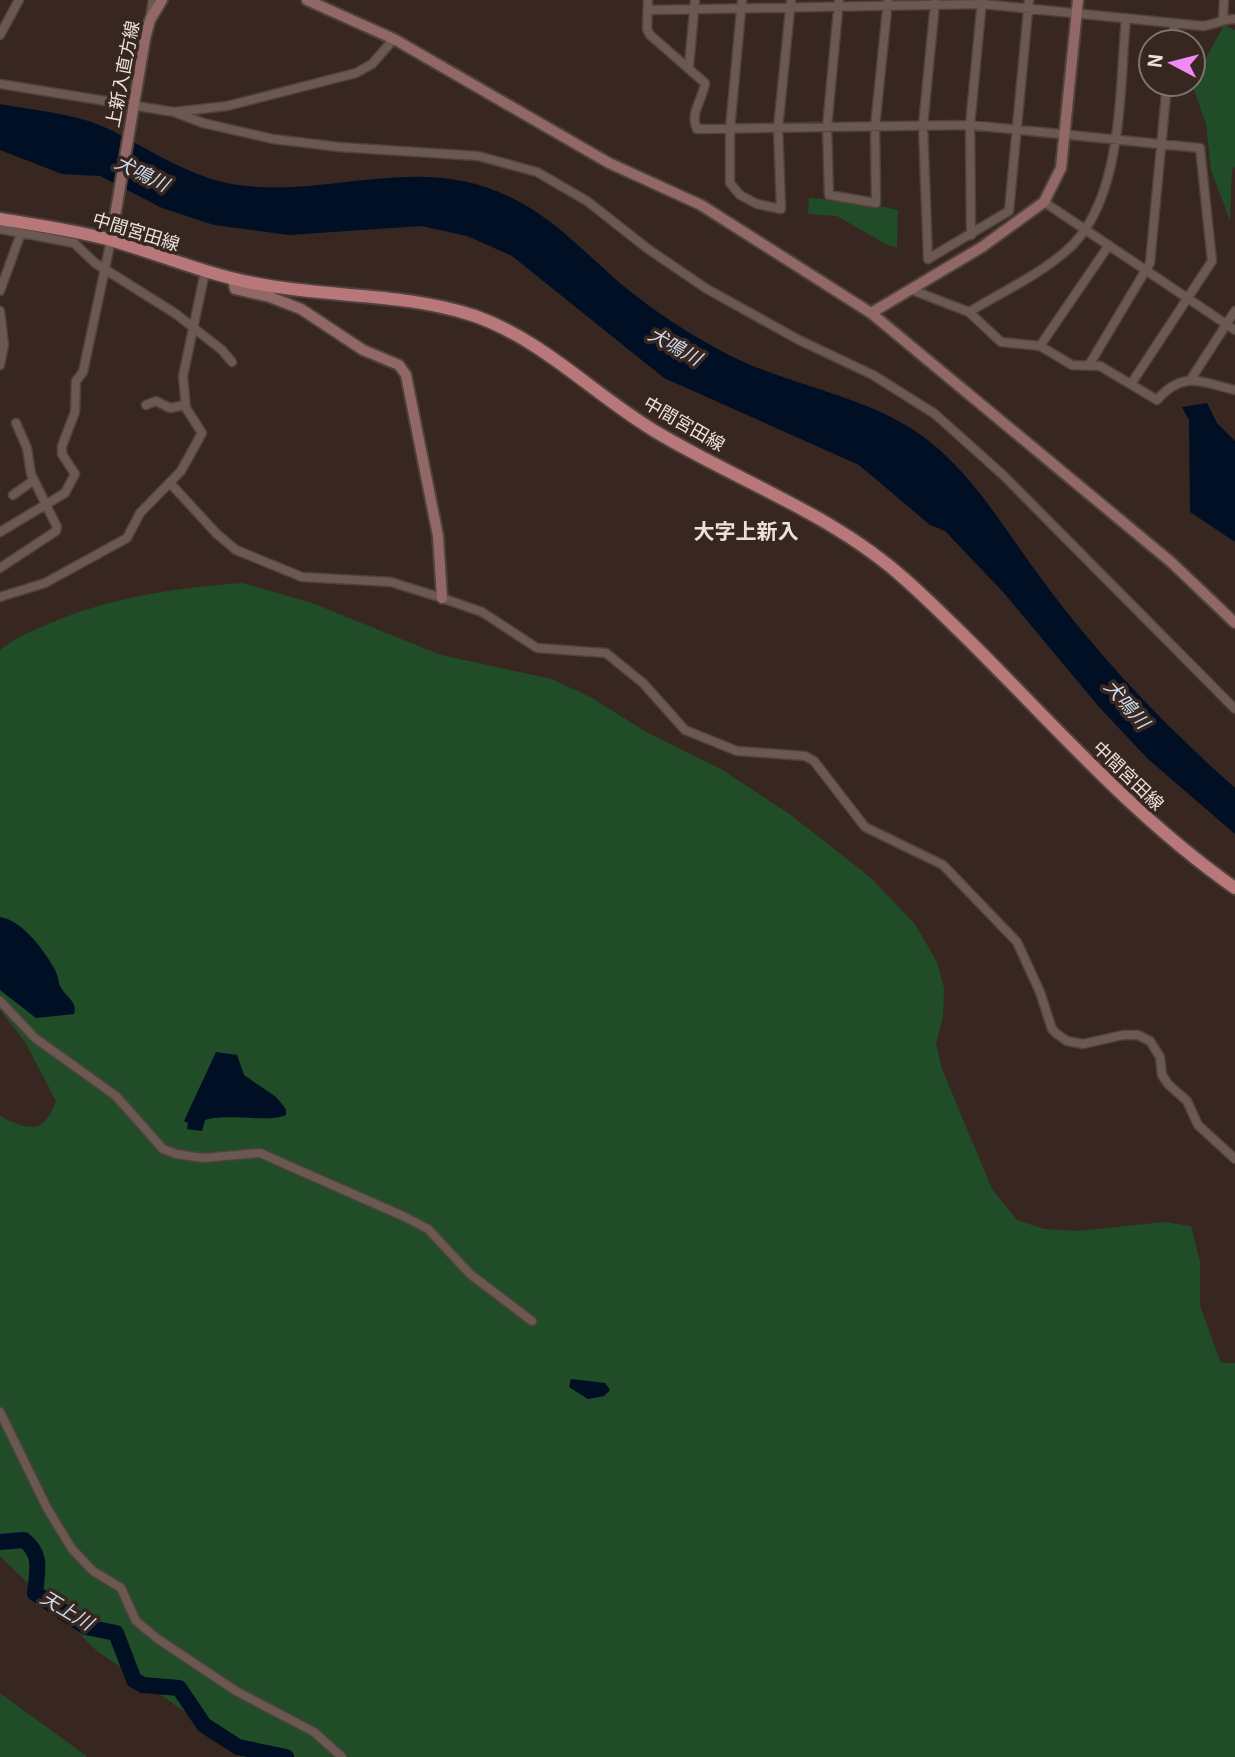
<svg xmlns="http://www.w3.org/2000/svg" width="1235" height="1757" font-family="Georgia,'Noto Sans JP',serif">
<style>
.green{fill:#204c27}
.water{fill:#010f25}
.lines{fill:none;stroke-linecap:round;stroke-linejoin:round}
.river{stroke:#010f25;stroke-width:16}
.street-casing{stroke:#4f423d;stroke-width:11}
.secondary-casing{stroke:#4f423d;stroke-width:14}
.primary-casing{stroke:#4f423d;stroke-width:16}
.street{stroke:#6a5851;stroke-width:8}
.secondary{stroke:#916866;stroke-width:10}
.primary{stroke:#b8787a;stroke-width:12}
.labels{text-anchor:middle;stroke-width:7;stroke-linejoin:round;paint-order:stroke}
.street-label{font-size:18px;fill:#ece2dd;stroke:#372720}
.water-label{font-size:19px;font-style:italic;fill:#ccdcef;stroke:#372720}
.quarter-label{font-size:21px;font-weight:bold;fill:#ece2dd;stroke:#372720}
</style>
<rect width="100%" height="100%" fill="#372720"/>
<!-- green -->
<path class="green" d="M1224,25l11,5v137l-3,3 -2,51 -19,-51 -5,-46 -14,-40z
M809,198l52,4 37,8 -1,37 -8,-1 -52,-30 -29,-2z
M243,583l69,20 129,52 111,24 40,19 56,35 73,36 67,44 82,64 45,47 22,38 7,26 -1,29 -7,27 6,25 50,120 25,31 27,9 34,2 86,-9 27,4 9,36v44l21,57h14v394h-992l-29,-25 -117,-81 -97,-95v-440c29,14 43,20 56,-15l-31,-59 -25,-32v-360c14,-12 30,-18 48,-26 63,-27 127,-36 195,-41z
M0,1693l85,62 2,2h-87z"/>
<!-- water -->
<path class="water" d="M0,104c33,6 71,9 102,22 46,21 84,51 136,59 94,13 180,-33 272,12 43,20 75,56 111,87 34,28 72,53 112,73 70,34 150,40 209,95 41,38 68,85 101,129 56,76 122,145 192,207v46l-87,-75 -49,-52 -96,-115 -58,-61 -15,-6 -71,-60 -195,-87 -152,-122 -45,-20 -46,-10 -132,9 -75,-10 -52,-17 -62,-32 -38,-2 -62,-24z
M1207,403l10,20 18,18v101l-45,-30 -1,-92 -7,-13z
M0,917c22,3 45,34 55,53 3,5 3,11 5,16 5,11 18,15 14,28l-38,4 -36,-28z
M216,1052l21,3 7,20 32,22 10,12v6c-16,8 -58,-2 -81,5l-3,11 -15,-2 1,-6 -4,-2z
M571,1379l34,4 5,7 -6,6 -16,3 -19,-12z"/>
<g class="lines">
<!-- river -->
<path class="river" d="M0,1542l24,-2c19,15 13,31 11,53l51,34 30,6 18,47 9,5 36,3 25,37 34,22 48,10"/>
<!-- street casing -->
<g class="street-casing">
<path id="street" d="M648,0l-1,29 3,6 55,48c-2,16 -16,31 -8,46l273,-4 230,23 12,113 -81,123
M742,0l-12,129v54l10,12 17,9 24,5 -3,-81 13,-128
M839,0l-12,127 2,68 47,8 -1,-76 13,-127
M935,3l-12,123 5,133 81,-48 20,-211
M648,10l334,-6 221,22c13,-2 20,-7 32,-7
M150,17l3,-17
M1223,19l1,-19
M0,35l19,-35
M1172,42l2,-18
M689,66l6,-66
M0,84l174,28 53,-6 129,-33 16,-9 22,-25
M174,112l29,11 70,16 66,8 139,9 59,16 50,29 61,48 59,40 92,51 74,35 62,39 68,61 232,234
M1044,202l191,128
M0,229l74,14 21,20 81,51 46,36 10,12
M971,235l-1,-110 12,-125
M912,290l57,22 32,30 39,4 32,19 28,1 57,34c26,-30 44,-18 78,-10
M0,291l21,-58
M0,311l4,34 -4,20
M969,312c31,-19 68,-36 96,-60 59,-49 54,-162 61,-234
M1040,346l69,-101
M1089,365l61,-102 17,-179
M1191,379l44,-68
M146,405l10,-4 14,7 15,-3
M170,483l47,51 19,16 66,27 89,5 51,16 40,14 55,36 69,5 37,30 42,47 52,21 68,5 9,5 51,66 78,38 74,77 23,50 12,37 5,5 10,7 16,3 40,-9h15l12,6 10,16 2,18 6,9 19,17 11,24 37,34
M13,495l21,-15
M0,532l65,-39 10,-19 -13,-20v-8l13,-34 1,-31 7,-9 28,-132
M0,568l56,-37 1,-4 -26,-53 -4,-26 -11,-25
M0,597l45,-14 82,-45 13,-25 41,-42 21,-38 -16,-25 -3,-32 22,-104
M0,1001l35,37 81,58 47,53 13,5 27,4 57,-5 145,64 23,12 42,45 62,47
M0,1412l47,96 25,41 21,22 28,17 15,33 22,18 78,52 78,41 28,25"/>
</g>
<!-- secondary casing -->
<g class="secondary-casing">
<path id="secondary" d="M307,0l87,39 215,124 92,42 170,108 300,249 64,61
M111,240l34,-201 5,-19 12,-20
M233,279l2,10 35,8 31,12 62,41 36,15 7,10 32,161 4,62
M871,313l111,-66 62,-45 17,-34 17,-168"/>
</g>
<!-- primary casing -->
<g class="primary-casing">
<path id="primary" d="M0,219c36,6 72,11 107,20 49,14 95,34 146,44 73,15 151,9 222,33 70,25 120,80 183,117 82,49 177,82 249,148 112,101 203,219 328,307"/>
</g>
<!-- street -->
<use href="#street" class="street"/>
<!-- secondary -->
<use href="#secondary" class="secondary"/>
<!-- primary -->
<use href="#primary" class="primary"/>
</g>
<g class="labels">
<!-- street labels -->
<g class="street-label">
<text transform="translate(123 74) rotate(-79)" y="6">上新入直方線</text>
<text transform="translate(136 232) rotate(17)" y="6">中間宮田線</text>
<text transform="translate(684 424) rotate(30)" y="6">中間宮田線</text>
<text transform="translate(1128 776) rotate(44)" y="6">中間宮田線</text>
</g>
<!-- water labels -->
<g class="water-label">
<text transform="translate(142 173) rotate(26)" y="7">犬鳴川</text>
<text transform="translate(675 346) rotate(29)" y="7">犬鳴川</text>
<text transform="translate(1127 704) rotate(49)" y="7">犬鳴川</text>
<text transform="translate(67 1610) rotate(31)" y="7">天上川</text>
</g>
<!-- quarter labels -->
<g class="quarter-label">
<text x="746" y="539">大字上新入</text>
</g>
</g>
<!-- north arrow -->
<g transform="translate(1172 63) rotate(277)"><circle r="33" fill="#372720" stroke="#7f726c" stroke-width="2"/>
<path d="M0-5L12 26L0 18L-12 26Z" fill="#f08bf5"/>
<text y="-10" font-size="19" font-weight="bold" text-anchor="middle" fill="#ece2dd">N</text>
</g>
</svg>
